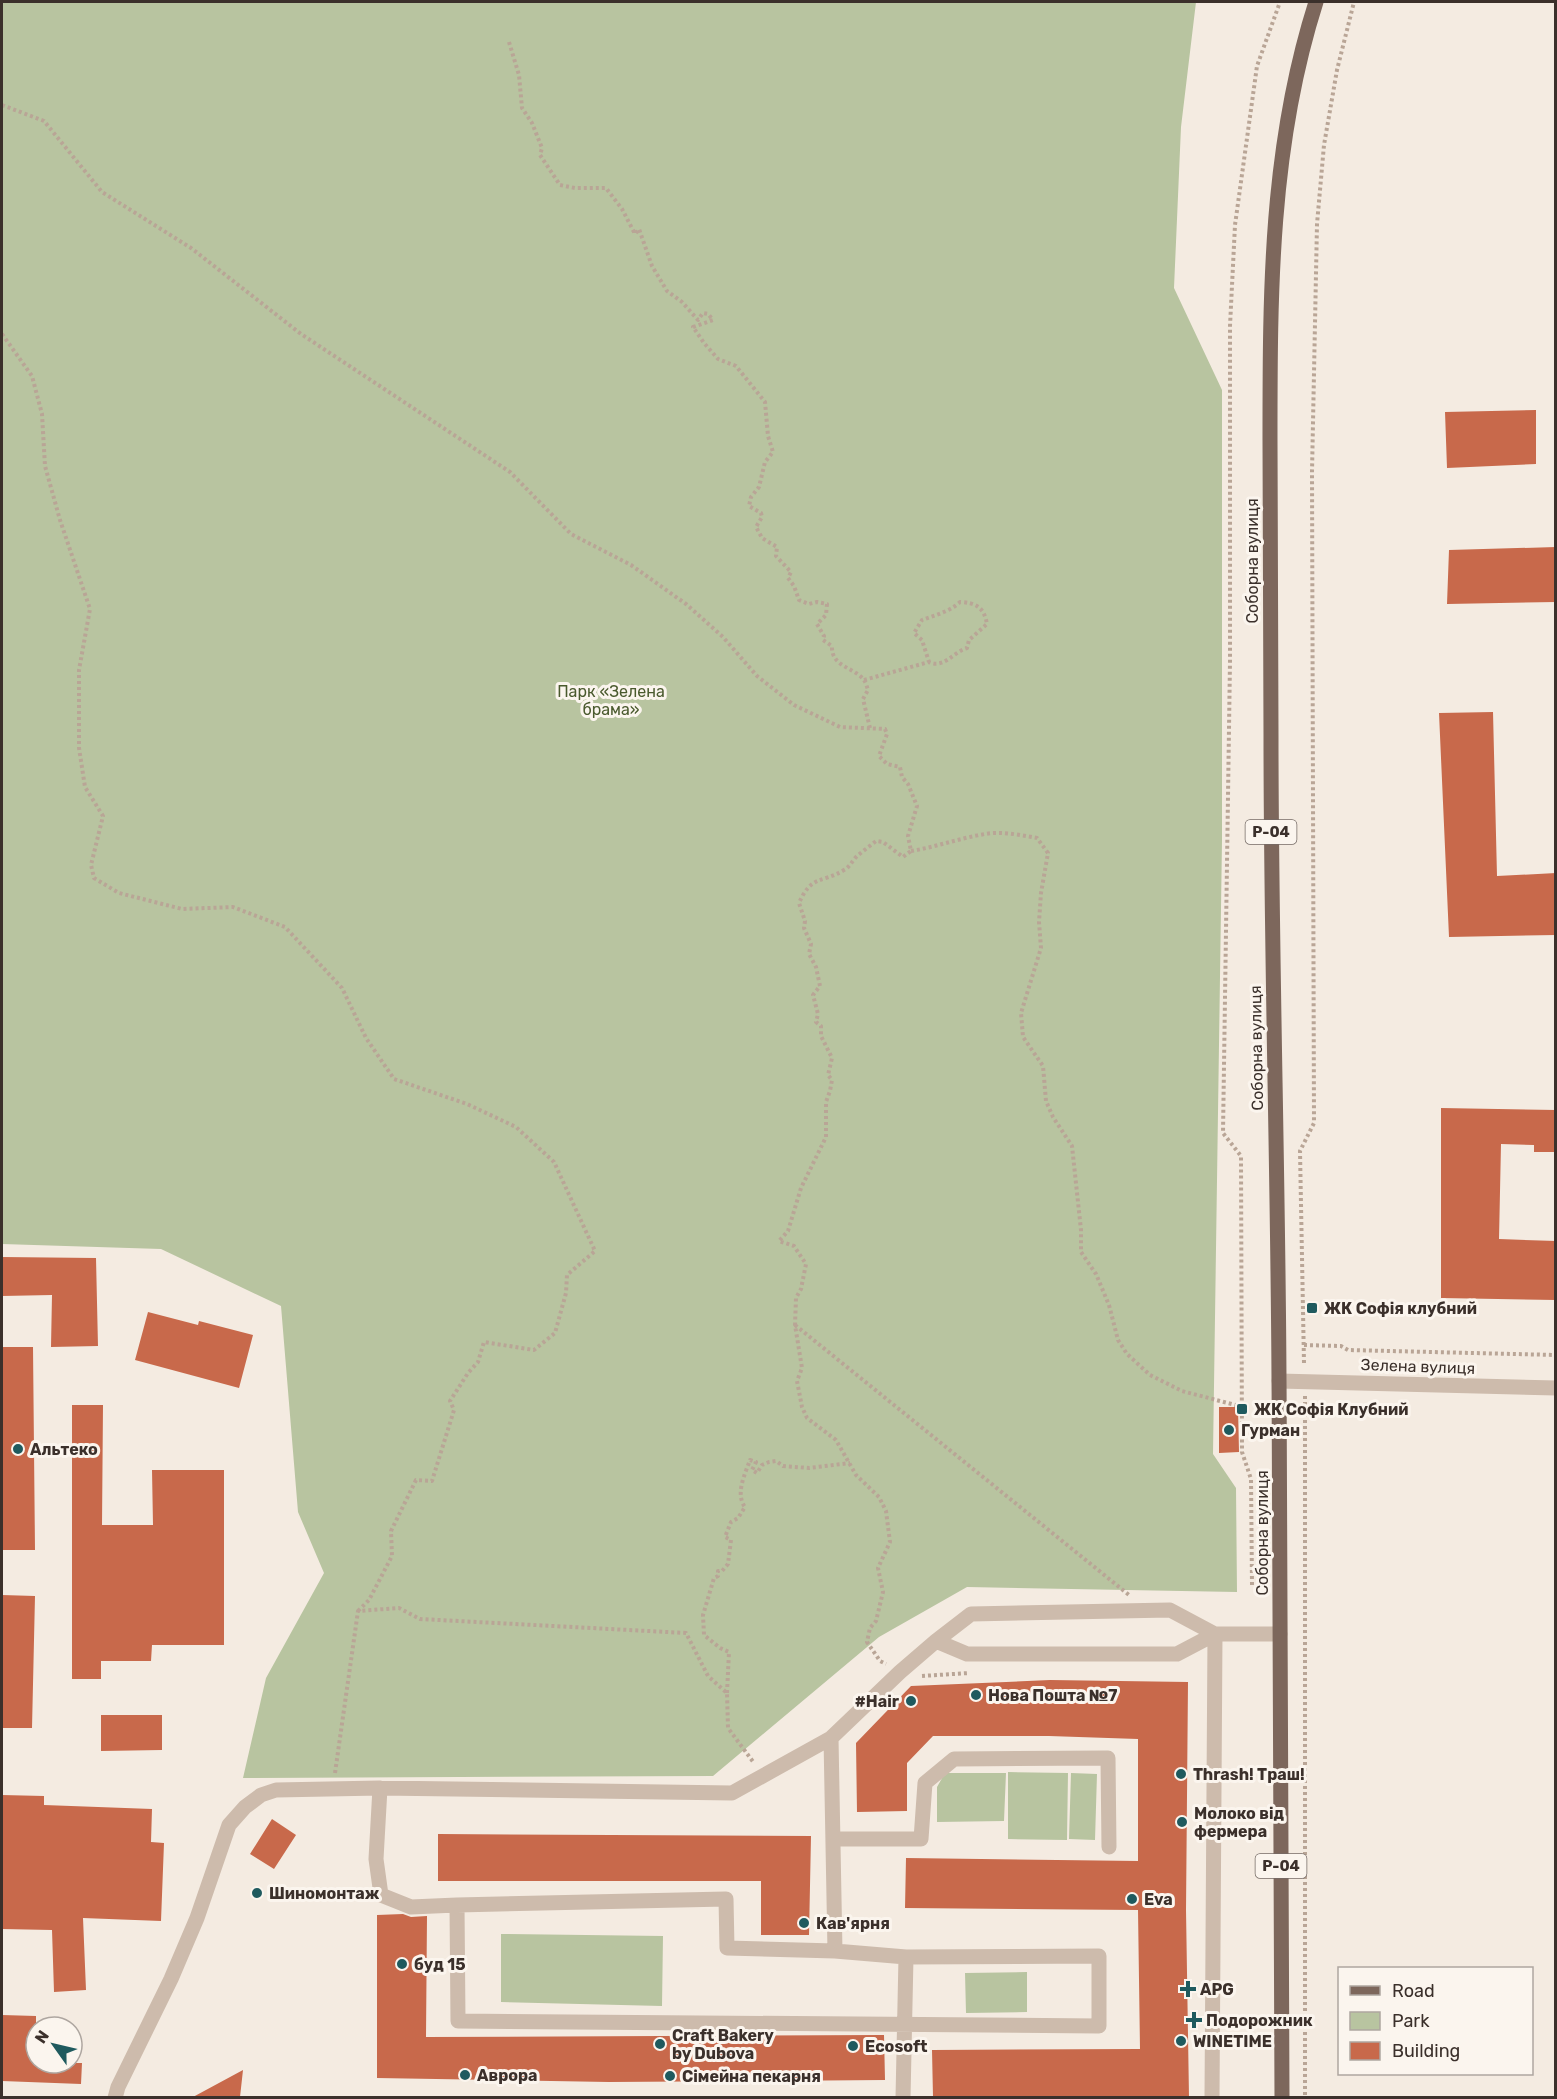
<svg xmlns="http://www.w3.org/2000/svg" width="1557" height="2099" font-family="Rubik,sans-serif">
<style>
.green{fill:#b8c4a0}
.building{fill:#c8694b}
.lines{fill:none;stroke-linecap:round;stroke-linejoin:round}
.path{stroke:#b9a596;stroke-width:4;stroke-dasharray:3 3;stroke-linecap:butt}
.minor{stroke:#cdbbac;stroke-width:15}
.major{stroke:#7d675c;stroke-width:15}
.poi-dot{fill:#1f5a5e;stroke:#fbf5ee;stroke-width:2}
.labels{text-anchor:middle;stroke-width:6;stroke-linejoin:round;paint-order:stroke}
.shield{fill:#fbf5ee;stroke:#756b66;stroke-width:1.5}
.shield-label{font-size:15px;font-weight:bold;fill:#3b302b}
.street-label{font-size:16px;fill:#3b302b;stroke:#fbf5ee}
.park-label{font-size:16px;fill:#4a5a2e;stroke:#fbf5ee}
.poi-label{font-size:16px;font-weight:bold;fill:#3b302b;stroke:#fbf5ee;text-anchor:start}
</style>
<rect width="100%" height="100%" fill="#f4ebe1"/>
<!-- green -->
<path class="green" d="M2,2h1194l-15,125 -7,161 48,102v450l-9,614 23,34 1,104 -270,-5 -88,50 -166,139 -470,2 23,-100 58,-105 -26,-61 -17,-206 -120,-57 -159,-5z
M1008,1772l60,1 -1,67 -59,-1z
M945,1773h61l-2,48 -67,1v-35z
M1071,1773l26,1 -2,66 -26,-1z
M501,1934l162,2 -1,70 -161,-4z
M1027,1972v40l-61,1 -1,-40z"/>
<!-- building -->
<path class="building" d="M1536,410v54l-89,4 -2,-56z
M1556,547v55l-109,2 2,-54z
M1493,712l4,164 59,-3v62l-107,2 -10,-224z
M1441,1108l115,2v42h-22v-7l-33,-1 -2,95 57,2v59l-115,-2z
M2,1257l94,1 2,88 -47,1 1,-52 -50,1z
M148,1312l50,13 1,-4 54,14 -14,53 -104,-28z
M2,1347h31l2,203h-33z
M72,1405h31l-1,120h51l-1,-55h72v175h-72l-1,16h-50v18h-29z
M1219,1407h19l1,45 -20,1z
M2,1595l33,1 -3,132h-30z
M1050,1680l138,2 -2,228 3,187h-256l-1,-47 208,-1 -2,-139 -233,-2 1,-50 232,3v-122l-89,-3h-116l-26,27v48l-50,1 -1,-69 55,-57z
M101,1715h61v35l-61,1z
M2,1795l42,1v9l108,4 -1,33 13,1 -3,78 -78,-3 3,72 -32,2 -2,-62 -50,-1z
M272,1819l24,16 -22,34 -24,-15z
M438,1834l373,2 -2,99h-48v-54h-323z
M403,1914l8,3 16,-1 -1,121 458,-2 1,45 -276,2 -232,-4v-163z
M2,2015l34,1v47h46l-1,21 -79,-3z
M243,2070l-3,27h-47z"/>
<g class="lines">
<!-- path -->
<path class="path" d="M509,42l10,33 3,33 10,15 10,25 -2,7 20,30 15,3h31l16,21 13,25 4,-5 13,37 15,25 15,11 16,18 5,-7 5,1 5,6 -20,7 11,16 14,16 18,7 29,36 3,34 5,16 -8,10 -6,25 -8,10 -2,9 12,7 1,4 -6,10 6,11 15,9 -1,9 15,16 -3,6 6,8 5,14 10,4 8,-2 10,2 -1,11 -9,9 7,12 -1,4 9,6c-1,21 22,21 32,34 2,3 3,7 4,10l-5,9 7,29
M2,105l42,16 58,71 89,56 110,86 209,138 61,62 60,31 55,39 37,33 34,39 37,29 46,22 45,2 2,5 -8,22 8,8 13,3 2,10 6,7 9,22 -9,30 3,15 -8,6 -20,-15 -7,-1c-6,5 -13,10 -19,15 -5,5 -7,11 -13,14 -23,14 -32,4 -45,33l6,18 -1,7 7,16 -2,10 7,13 4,19 -7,9 5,19 -2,8 5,4v10l11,22 -4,17 4,5 -2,11 -4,11v35l-25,51 -13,43 -9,10 15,5 12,18 -5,25 -5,9 -1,27 7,43 -5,13 5,26 5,11 29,22 20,35 23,22 7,14 4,31 -12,26 5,24 -7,29 -6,7 -3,14 13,19 6,3
M2,334l30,42 10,38 3,52 15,54 30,89 -11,61v78l6,39 18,29 -12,49 3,13 25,15 63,16 51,-2 52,20 57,61 24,50 28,41 73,25 49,23 38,35 41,89 -28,24 -1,18 -11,40 -21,17 -50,-8 -6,20 -10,11 -18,28 4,9 -22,71 -16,-1 -25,51 1,25 -23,44 -11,11
M864,680l65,-18c15,7 24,-10 38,-14l2,-8 18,-16c-3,-17 -11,-21 -27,-22 -11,10 -25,13 -38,18l-8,13 8,7 7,22
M911,851c25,-4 49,-13 74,-17 17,-3 35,1 52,4l11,15 -7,40 -2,29 2,26 -20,65 2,24 20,29 3,35 7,16 19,29 9,84v22l15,22 13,31 9,35 9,14 23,21 32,16 61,16
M795,1325l334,270
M1304,1345l37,1 7,4 208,5
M1304,1363l-4,-212 14,-28 -2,-651 5,-248 7,-79 13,-75 17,-68
M1305,1396v702
M1252,1585l-1,-106 -9,-27 -1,-296 -18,-23 7,-472v-335l5,-101 22,-159 23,-64
M922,1676l47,-3
M727,1693l2,-41 -9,-4 -16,-13 -1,-20 11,-37 4,-2v-5h4l6,-7 3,-24 -6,-3 6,-15 7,-4 7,-11c-10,-13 0,-33 5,-47l6,2 -4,8 5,3 5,-8 7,-3 7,-1 7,5 26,2 41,-5
M335,1773l23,-162 41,-3 21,11 266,14 22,43 19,17 1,35 26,35"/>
<!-- minor -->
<path class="minor" d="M1279,1381l277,7
M936,1641l31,13h210l38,-20h65
M831,1738l4,213 71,6 193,-1v70l-641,-5 -1,-116 269,-6 1,49 108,3
M380,1788l-4,71 5,36 30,12 46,-2
M833,1839h88l4,-56 29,-24 154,-1 1,89
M115,2098l3,-11 53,-108 26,-61 32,-93 16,-18 16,-12 15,-5 104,-2 352,5 99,-55 69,-66 36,-31 35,-27 199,-4 45,24
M903,2098l3,-141
M1212,2098l3,-464"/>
<!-- major -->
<path class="major" d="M1282,2098c-1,-240 -1,-479 -3,-718 -1,-215 -8,-429 -8,-644 0,-99 -1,-197 -1,-296 0,-149 0,-294 46,-438"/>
</g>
<!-- markers -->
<g class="poi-dot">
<rect x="1306" y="1302" width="12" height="12" rx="3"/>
<rect x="1236" y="1403" width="12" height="12" rx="3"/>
<circle cx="1229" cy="1430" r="6"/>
<circle cx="18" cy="1449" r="6"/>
<circle cx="976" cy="1695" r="6"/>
<circle cx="911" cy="1701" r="6"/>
<circle cx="1181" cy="1774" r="6"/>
<circle cx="1182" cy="1822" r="6"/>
<circle cx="257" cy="1893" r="6"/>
<circle cx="1132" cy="1899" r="6"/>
<circle cx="804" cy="1923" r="6"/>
<circle cx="402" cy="1964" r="6"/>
<path d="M1185 1980h6v6h6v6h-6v6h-6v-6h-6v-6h6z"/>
<path d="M1191 2011h6v6h6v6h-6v6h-6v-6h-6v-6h6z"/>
<circle cx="1181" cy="2041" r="6"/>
<circle cx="660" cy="2044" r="6"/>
<circle cx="853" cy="2046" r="6"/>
<circle cx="465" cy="2075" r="6"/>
<circle cx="670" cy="2076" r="6"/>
</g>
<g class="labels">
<!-- shield labels -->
<g class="shield">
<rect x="1245.5" y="820" width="51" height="24" rx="4.5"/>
<rect x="1255.5" y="1854" width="51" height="24" rx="4.5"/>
</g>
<g class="shield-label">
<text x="1271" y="837">Р-04</text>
<text x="1281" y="1871">Р-04</text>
</g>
<!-- street labels -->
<g class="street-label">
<text transform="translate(1252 561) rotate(-90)" y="6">Соборна вулиця</text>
<text transform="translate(1256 1048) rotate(-91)" y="6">Соборна вулиця</text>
<text transform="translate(1418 1366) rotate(2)" y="6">Зелена вулиця</text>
<text transform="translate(1262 1533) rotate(-90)" y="6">Соборна вулиця</text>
</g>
<!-- park labels -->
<g class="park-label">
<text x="611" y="697">Парк «Зелена<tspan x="611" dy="18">брама»</tspan></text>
</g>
<!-- poi labels -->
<g class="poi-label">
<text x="1324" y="1314">ЖК Софія клубний</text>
<text x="1254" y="1415">ЖК Софія Клубний</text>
<text x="1241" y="1436">Гурман</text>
<text x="30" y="1455">Альтеко</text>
<text x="988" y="1701">Нова Пошта №7</text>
<text x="899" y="1707" text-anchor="end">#Hair</text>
<text x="1193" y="1780">Thrash! Траш!</text>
<text x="1194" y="1819">Молоко від<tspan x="1194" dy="18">фермера</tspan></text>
<text x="269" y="1899">Шиномонтаж</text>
<text x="1144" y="1905">Eva</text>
<text x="816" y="1929">Кав'ярня</text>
<text x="414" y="1970">буд 15</text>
<text x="1200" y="1995">APG</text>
<text x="1206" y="2026">Подорожник</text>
<text x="672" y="2041">Craft Bakery<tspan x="672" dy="18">by Dubova</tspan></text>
<text x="1193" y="2047">WINETIME</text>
<text x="865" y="2052">Ecosoft</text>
<text x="477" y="2081">Аврора</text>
<text x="682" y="2082">Сімейна пекарня</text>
</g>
</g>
<!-- border -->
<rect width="1557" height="2099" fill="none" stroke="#3b302b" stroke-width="6"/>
<!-- legend -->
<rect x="1338" y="1967" width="195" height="108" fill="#fbf5ee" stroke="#aea6a0" stroke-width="1.5"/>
<rect x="1350" y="1986" width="30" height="9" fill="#7d675c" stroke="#aea6a0" stroke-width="1.5"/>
<text x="1392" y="1997" font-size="18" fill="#3b302b">Road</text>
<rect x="1350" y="2012" width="30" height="18" fill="#b8c4a0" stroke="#aea6a0" stroke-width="1.5"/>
<text x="1392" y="2027" font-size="18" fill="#3b302b">Park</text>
<rect x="1350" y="2042" width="30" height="18" fill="#c8694b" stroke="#aea6a0" stroke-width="1.5"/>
<text x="1392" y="2057" font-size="18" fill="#3b302b">Building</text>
<!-- north arrow -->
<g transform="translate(54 2045) rotate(304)"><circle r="28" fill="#fbf5ee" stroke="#aea6a0" stroke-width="1.5"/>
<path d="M0-4.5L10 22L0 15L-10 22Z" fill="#1f5a5e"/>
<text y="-9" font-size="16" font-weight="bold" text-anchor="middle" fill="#3b302b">N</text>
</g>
</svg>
